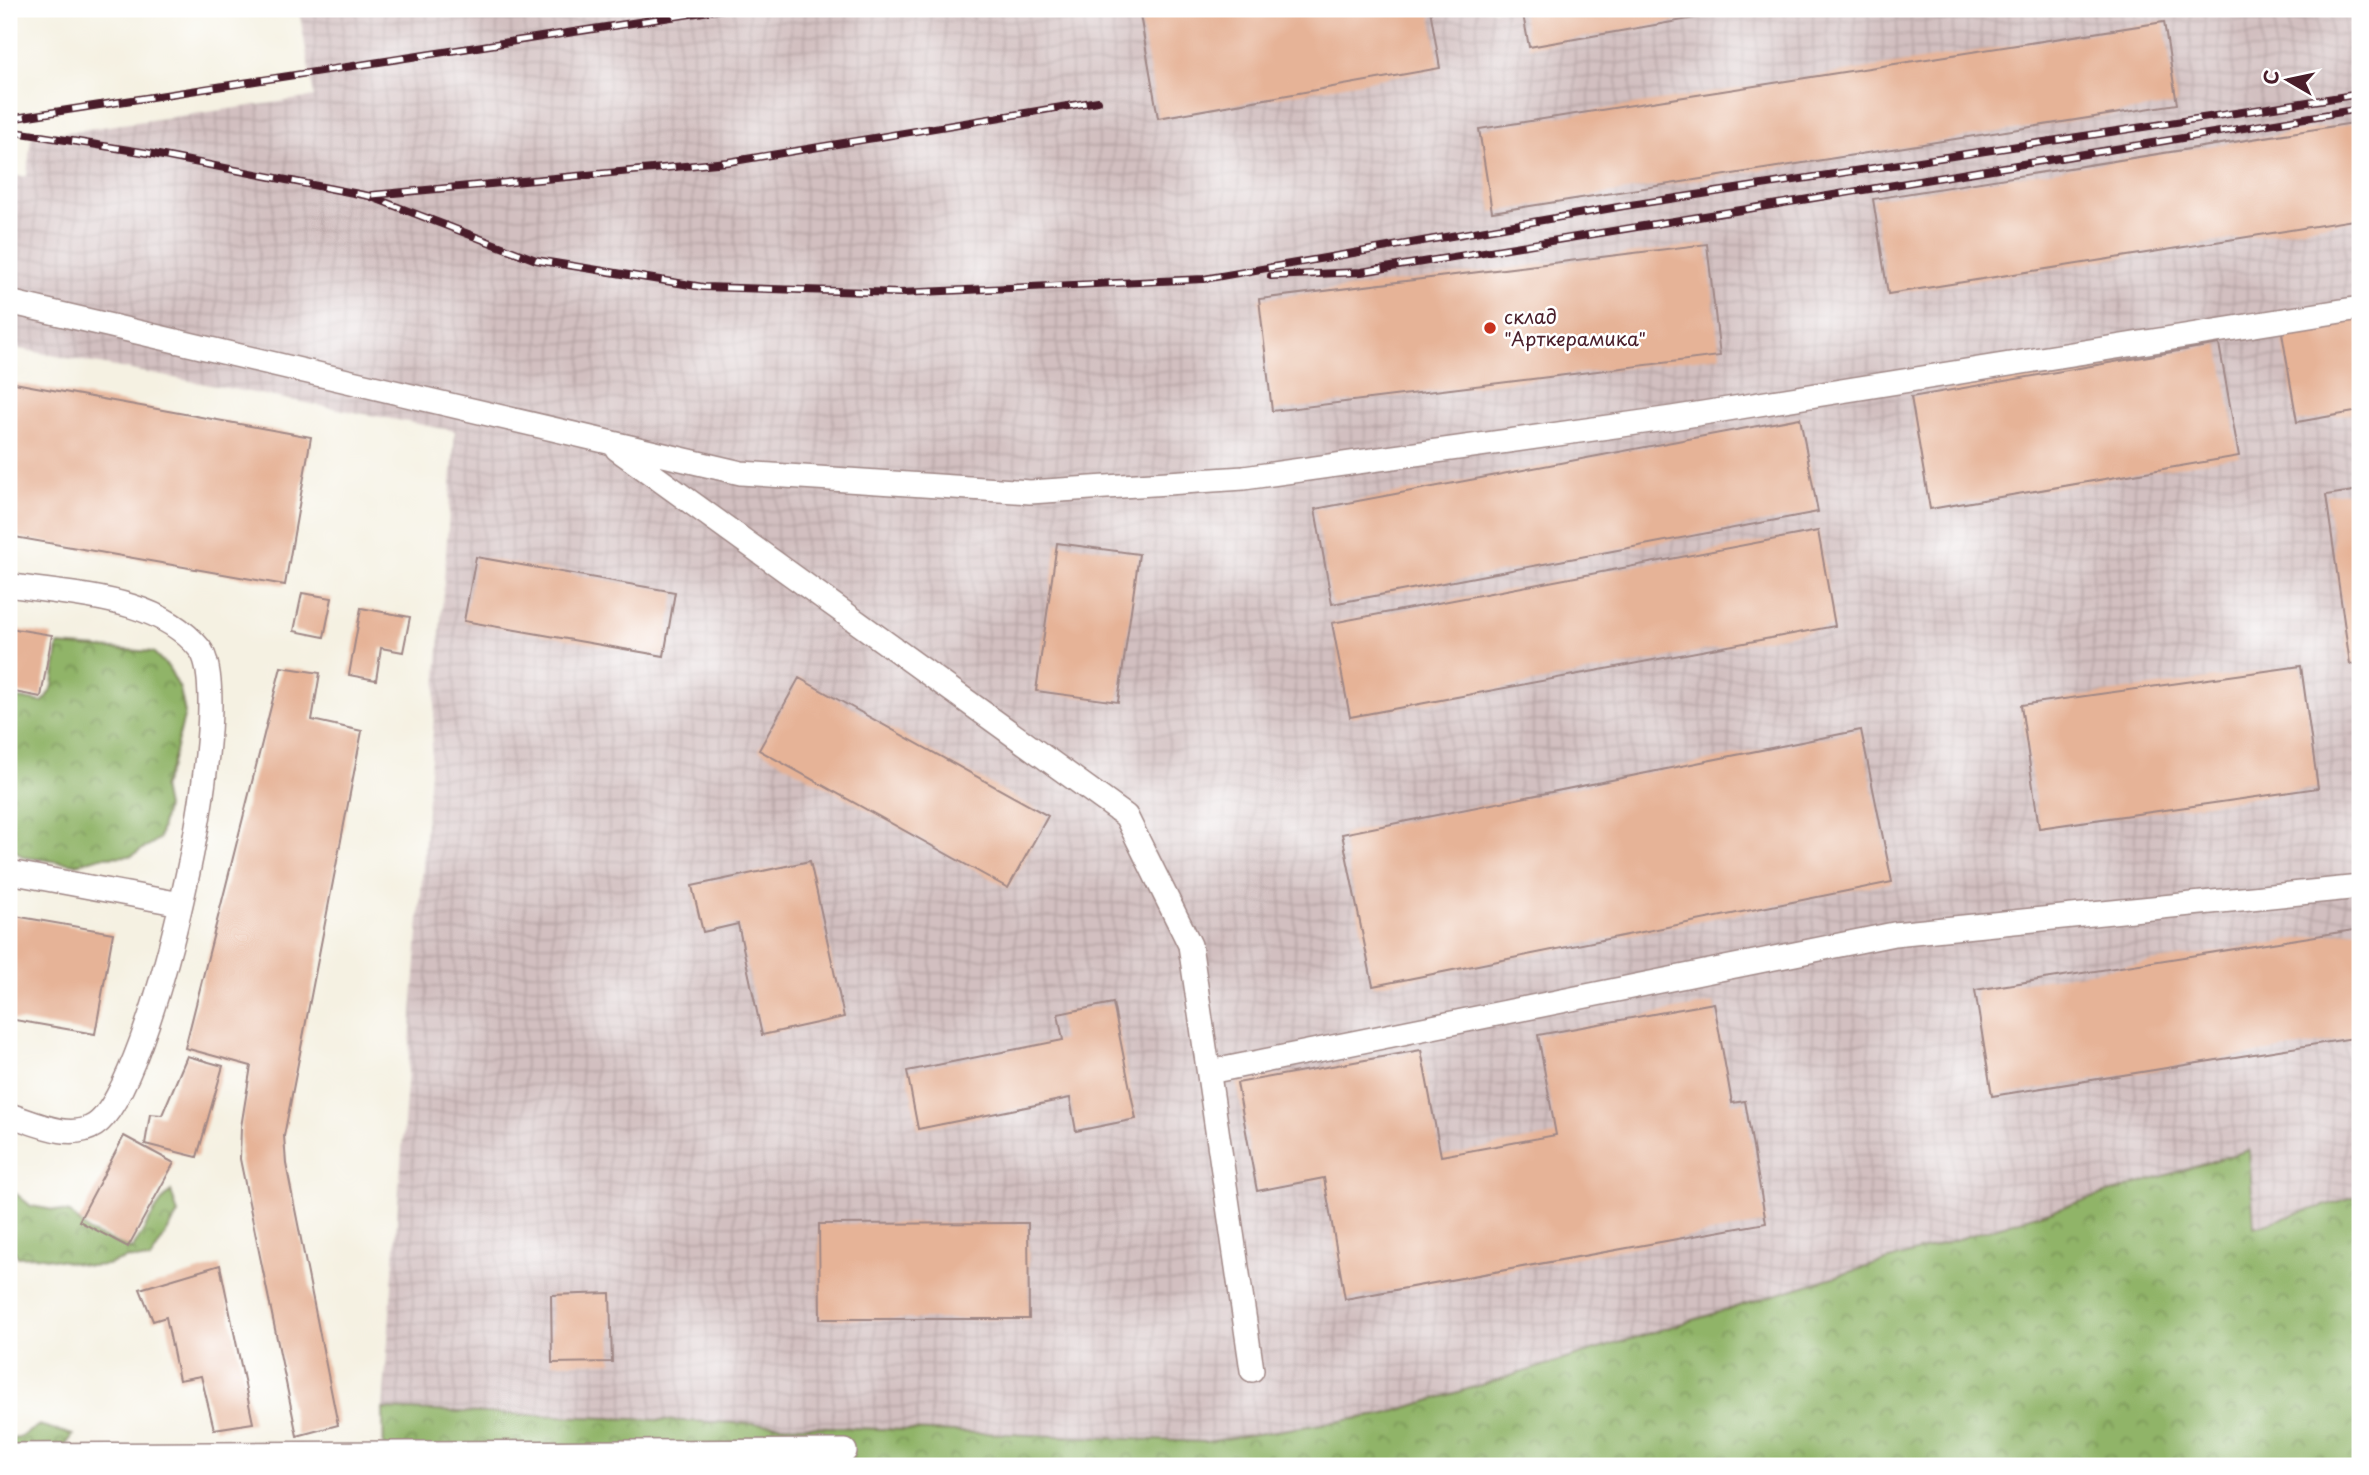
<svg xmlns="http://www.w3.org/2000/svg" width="2369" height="1475" font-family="'Playpen Sans',sans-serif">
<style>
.industrial{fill:url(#industrial-grid)}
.forest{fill:url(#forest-crowns);stroke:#6d6a4a;stroke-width:2}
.building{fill:#e6b397}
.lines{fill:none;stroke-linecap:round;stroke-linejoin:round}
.service-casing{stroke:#a08886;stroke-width:26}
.service{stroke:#fff;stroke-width:23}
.rail-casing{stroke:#4a1f2b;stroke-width:8}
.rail{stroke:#fff;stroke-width:5;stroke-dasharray:16;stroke-linecap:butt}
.poi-dot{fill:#c8321e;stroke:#fff;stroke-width:2.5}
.labels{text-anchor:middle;stroke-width:5;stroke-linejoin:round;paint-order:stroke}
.poi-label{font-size:19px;fill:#4a1f2b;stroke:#fff;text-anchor:start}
</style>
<defs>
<pattern id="industrial-grid" width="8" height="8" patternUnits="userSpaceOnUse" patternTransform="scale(1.75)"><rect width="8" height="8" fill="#d2bfc0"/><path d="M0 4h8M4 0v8" fill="none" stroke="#b6a4a5"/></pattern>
<pattern id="forest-crowns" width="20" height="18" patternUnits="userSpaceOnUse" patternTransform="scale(1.75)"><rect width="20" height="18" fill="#90b468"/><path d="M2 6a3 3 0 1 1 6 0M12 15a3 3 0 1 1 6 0" fill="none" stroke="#789256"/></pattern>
</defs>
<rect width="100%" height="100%" fill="#fff"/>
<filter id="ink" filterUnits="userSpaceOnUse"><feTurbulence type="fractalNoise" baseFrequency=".0143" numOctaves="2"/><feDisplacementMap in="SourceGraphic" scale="14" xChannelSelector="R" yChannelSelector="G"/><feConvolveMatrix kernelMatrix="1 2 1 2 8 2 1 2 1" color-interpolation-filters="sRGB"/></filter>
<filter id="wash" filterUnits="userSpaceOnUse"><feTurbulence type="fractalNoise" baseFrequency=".00686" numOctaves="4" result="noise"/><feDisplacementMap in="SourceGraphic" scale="28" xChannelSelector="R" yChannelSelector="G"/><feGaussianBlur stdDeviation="1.57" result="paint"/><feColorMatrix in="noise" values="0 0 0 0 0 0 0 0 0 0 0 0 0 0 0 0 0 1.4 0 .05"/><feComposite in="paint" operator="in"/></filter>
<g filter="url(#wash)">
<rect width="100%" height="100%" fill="#f5f1e2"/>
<!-- industrial -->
<path class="industrial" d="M299,9h2061v1186l-107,32 -5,-77 -862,264 -181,28 -822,-33 72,-978 -446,-84v-171h18l4,-39 283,-40z"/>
<!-- forest -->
<path class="forest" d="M58,645l95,7 16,16 11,21 5,24 -14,54 -9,20 4,20 -7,32 -28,17 -30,1 -25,7 -53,-7 -14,-12v-148l34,5 10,-16z
M2249,1150l5,77 106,-32v271h-1976l-1,-57 822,33 181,-28z
M9,1188l22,18 39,7 19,19 43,17c14,-20 22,-42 39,-58l7,23 -28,46 -22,-2 -21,7 -18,1 -52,-10 -19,1 -9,-14z
M39,1425l34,10 -18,25 -22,-2 11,8h-35v-27l10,-1z"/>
<g id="blocks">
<!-- building -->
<path class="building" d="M1139,9h291l10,59 -282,50z
M1522,9h219v1l-212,37z
M2164,22l13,82 -685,108 -13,-83z
M2360,122v97l-472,75 -15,-95z
M1707,244l13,112 -448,55 -13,-112z
M2360,313v98l-63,11 -16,-95z
M2219,344l20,112 -309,53 -19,-112z
M9,382l302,55 -26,148 -276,-49z
M1800,418l18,94 -486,92 -17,-95z
M2360,490v173l-10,1 -24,-169z
M1818,531l17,95 -485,91 -18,-94z
M1057,543l82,11 -21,148 -82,-11z
M476,557l199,35 -11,64 -200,-35z
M302,593l30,5 -8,39 -30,-6z
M361,608l49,9 -7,35 -22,-4 -5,32 -27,-5z
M9,628l43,7 -11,62 -32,-6z
M2301,666l17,122 -279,40 -18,-123z
M281,667l39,6 -8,47 50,11 -78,405 2,28 52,261 -41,11 -57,-277 1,-32 10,-61 -66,-18z
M799,678l249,138 -40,72 -249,-138z
M1861,730l31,152 -519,104 -31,-152z
M810,861l34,156 -82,18 -24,-111 -35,8 -11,-46z
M9,915l104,18 -18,101 -86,-15z
M2360,929v108l-368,59 -17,-106z
M1113,1003l23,116 -60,12 -6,-33 -152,31 -11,-58 156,-31 -5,-26z
M1714,1003l18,100 13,-2 21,122 -421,76 -21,-121 -67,13 -20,-108 184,-33 20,106 115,-21 -18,-100z
M187,1056l36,10 -26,91 -52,-13 5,-30 12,1z
M124,1136l50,27 -46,84 -49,-26z
M1028,1223l1,96h-209l-1,-95z
M220,1265l33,158 -39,6 -13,-53 -22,4 -13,-63 -13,4 -13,-32z
M610,1293l2,69 -60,1 -1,-68z"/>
</g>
</g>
<g filter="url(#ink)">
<use href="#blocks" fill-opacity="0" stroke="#a08886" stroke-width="2"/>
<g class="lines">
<!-- service casing -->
<g class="service-casing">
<path id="service" d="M9,302l732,171 289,19 214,-14 428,-60 688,-110
M617,449l509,367 64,129 62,425
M9,585c63,11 147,10 191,64 40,51 -49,441 -105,476 -25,16 -60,-2 -86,-10
M9,872l172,32
M1209,1072l685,-138 466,-47
M9,1455l836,-4"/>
</g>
<!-- service -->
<use href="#service" class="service"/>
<!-- rail casing -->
<g class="rail-casing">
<path id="rail" d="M9,119l714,-110
M9,131l139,22 221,43 167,64 167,27 197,6 304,-14 420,-73 736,-112
M372,195l356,-33 370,-61
M1271,276l90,-4 999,-163"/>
</g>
<!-- rail -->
<use href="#rail" class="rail"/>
</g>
</g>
<!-- markers -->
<circle class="poi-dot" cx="1490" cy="328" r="7"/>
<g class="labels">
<!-- poi labels -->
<g class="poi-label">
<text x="1504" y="324">склад<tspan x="1504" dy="22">"Арткерамика"</tspan></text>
</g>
</g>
<!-- margin -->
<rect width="2369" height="1475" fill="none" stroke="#fff" stroke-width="35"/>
<!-- north arrow -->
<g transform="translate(2288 80) rotate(279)" stroke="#ffffff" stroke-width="5" paint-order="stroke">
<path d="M0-5L12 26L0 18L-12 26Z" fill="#4a1f2b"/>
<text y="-10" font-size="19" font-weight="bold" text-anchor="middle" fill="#4a1f2b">С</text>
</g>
</svg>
